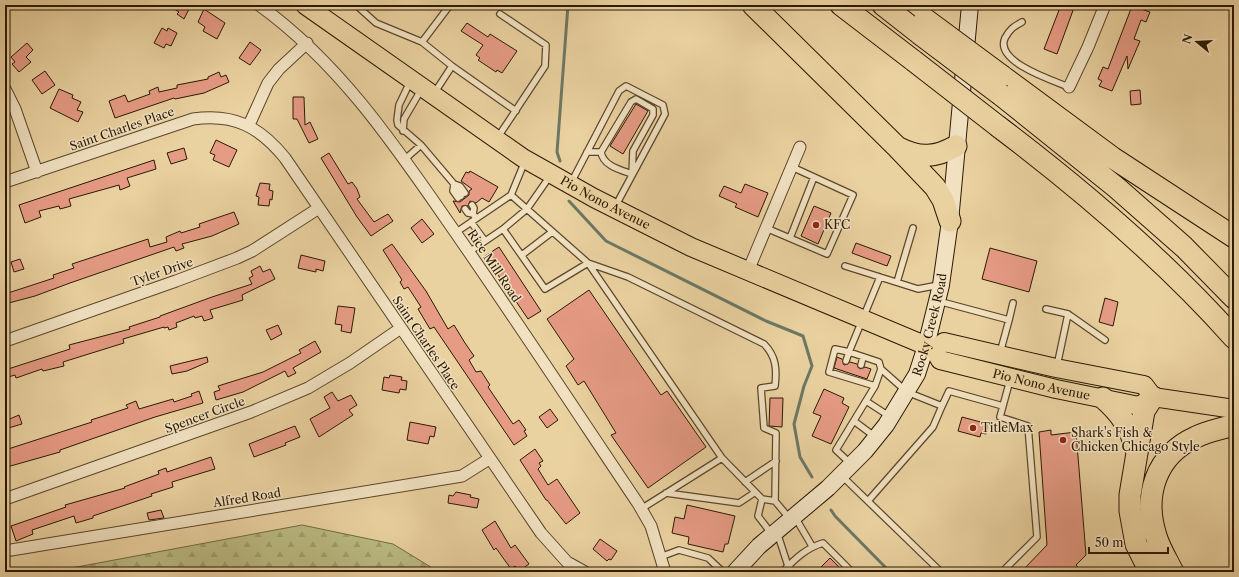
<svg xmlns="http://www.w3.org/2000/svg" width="1239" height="577" font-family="'Libre Caslon Text',serif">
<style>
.forest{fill:url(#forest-firs);stroke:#726a42}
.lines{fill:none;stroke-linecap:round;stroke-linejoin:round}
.stream{stroke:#6c7865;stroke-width:3}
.building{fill:#e69b84;stroke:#2b1902}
.lane-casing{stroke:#5b472a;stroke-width:8}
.street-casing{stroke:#5b472a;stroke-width:13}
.secondary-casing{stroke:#2b1902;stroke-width:18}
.primary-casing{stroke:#2b1902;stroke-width:20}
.highway-casing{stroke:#2b1902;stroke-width:23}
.lane{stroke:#f1e1c1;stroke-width:5.5}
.street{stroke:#f1e1c1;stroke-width:11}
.secondary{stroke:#f1e1c1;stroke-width:16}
.primary{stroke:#ead1a0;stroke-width:18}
.highway{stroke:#ead1a0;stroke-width:21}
.highway-bridge-casing{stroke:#2b1902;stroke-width:23;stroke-linecap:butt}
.highway-bridge{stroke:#ead1a0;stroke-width:21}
.poi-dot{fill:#8f2418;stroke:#f1e1c1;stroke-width:1.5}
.labels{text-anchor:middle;stroke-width:3;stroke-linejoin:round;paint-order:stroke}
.street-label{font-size:12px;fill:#2b1902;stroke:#f1e1c1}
.poi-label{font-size:12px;fill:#2b1902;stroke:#f1e1c1;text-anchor:start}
</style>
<defs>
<pattern id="forest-firs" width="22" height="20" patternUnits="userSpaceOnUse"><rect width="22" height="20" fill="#baba82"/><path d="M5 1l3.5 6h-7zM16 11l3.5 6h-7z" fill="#a09f6f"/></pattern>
</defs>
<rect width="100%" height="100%" fill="#ead1a0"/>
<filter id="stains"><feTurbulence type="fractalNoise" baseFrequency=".005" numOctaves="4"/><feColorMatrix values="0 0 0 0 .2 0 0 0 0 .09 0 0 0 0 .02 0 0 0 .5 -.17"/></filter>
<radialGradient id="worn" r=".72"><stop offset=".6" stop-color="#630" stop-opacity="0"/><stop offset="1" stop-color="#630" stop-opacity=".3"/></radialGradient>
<!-- forest -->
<path class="forest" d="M302,525l91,19 46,28h-389z"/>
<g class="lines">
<!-- stream -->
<path class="stream" d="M560,161l-3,-9 11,-147
M569,201l37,40 160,80 37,15 9,30 -8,20 -10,38 6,33 12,20
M831,510l4,6 55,56"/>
</g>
<!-- building -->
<path class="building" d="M168,5h23l-7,14 -7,-5 2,-2z
M1061,5h14l-18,49 -13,-5z
M1132,6l18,6 -4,10 -5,-2 -7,19 6,2 -12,28 -1,-13 -15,35 -13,-5 3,-5 -4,-2 5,-12 5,2z
M204,9l21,14 -8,16 -14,-8 2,-4 -7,-5z
M467,23l21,14 2,-3 27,17 -15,22 -5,-3 -1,2 -18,-12 2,-2 -4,-3 7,-10 -22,-14z
M162,28l5,3 1,-3 9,5 -6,13 -5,-2 -2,4 -10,-5z
M250,42l11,8 -11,15 -11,-7z
M27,43l6,7 -7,7 5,5 -12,10 -7,-8 3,-2 -4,-5z
M45,71l10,14 -13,9 -10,-14z
M219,72l2,5 5,-2 3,7 -25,11 -29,6 -1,-1 -59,20 -6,-17 16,-6 3,7 22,-8 -1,-3 9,-4 1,5 18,-4v-3l31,-6v-2z
M59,89l14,6 -1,3 9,4 -4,8 6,2 -5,10 -28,-14z
M1140,90l1,14 -10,1 -1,-14z
M293,97h11l1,28 5,-3 8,17 -9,4 -12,-24h-4z
M636,104l12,7 -25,43 -13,-8z
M216,140l21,10 -8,17 -16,-7 2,-5 -5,-2z
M184,148l3,11 -16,5 -4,-11z
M329,153l19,31 4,-2 5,7 3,8 -3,2 17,23 14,-8 5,7 -22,15 -14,-19 -36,-59z
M154,160l2,9 -29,9 3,8 -10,4 -1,-5 -7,2 -43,12 2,7 -11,3 -1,-3 -20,5 2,6 -16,6 -6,-18z
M470,171l28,16 -9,15 -7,-4 -6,5 -6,-2 -2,5h-6l-2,7 -7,-12 7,1 9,-7v-4l3,-2 -11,-8 5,-9 3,1z
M260,183l10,1 -1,6 4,1 -1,9 -2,-1 -1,7 -11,-1 1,-8 -3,-1z
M745,184l23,9 -10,24 -23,-10 2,-3 -18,-8 5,-10 17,7z
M814,206l17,7 -13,31 -17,-8z
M234,212l5,12 -27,12 -30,8 2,4 -8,3 -2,-4 -104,36 -35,13 -30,8v-10l49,-16 -1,-3 21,-7 -2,-4 76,-25 2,8 17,-5 -1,-5 14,-6 1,2 19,-6 -1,-3z
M422,219l12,15 -12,9 -11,-15z
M856,243l35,13 -4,10 -35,-13z
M392,244l34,47 22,38 6,-4 11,18 9,13 -5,4 7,12 5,-1 9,14 -2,2 25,37 6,-4 7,10 -2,1 3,5 -13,9 -80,-118 -4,2 -12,-20 3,-2 -13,-20 -4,2 -4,-7 2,-2 -19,-30z
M499,247l42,64 -13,8 -43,-63z
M990,248l47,13 -8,31 -47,-13z
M301,255l24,6 -2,10 -7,-2v3l-18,-4z
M20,259l4,10 -10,3 -3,-10z
M260,266l3,6 7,-3 5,10 -33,16 1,5 -33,10 3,8 -9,3 -2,-5 -7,2 -1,-2 -18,7 1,4 -8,3 -1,-3 -4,1v-1l-41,12 1,4 -61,19 1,4 -21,5 -1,-2 -26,9 -1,-3 -10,3v-8l65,-21 -1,-4 61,-16 -1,-2 31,-10v-1l52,-19 40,-13 -3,-6 4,-2 -2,-5z
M589,290l72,105 6,-4 39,56 -58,41 -37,-53 5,-2 -32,-52 -6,4 -12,-19 8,-7 -27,-40z
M1105,298l13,4 -5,24 -14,-4z
M338,306l17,2 -4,25 -10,-2 1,-6 -7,-1z
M278,325l4,9 -11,6 -5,-10z
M315,341l6,11 -28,16 3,5 -8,4 -3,-6 -42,21 -27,8 -2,-8 6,-2 -2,-4 45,-14 38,-19 -2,-3z
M207,357l1,5 -21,9 -15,3 -2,-8z
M837,357l5,2 2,6 4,-1 2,-2 7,2 3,5 5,-2 6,2 -4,10 -33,-11z
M390,375l12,2 -1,3 6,1 -1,9 -6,-1 -1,4 -17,-3 2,-13 5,1z
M824,389l20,9 -2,5 7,4 -18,37 -19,-8 9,-20 -8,-3z
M199,391l4,12 -48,14 -95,33v2l-53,15 -2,-17 87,-28 -1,-2 37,-12 -2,-3 10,-4 3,8 34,-10 1,3 18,-6 -1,-2z
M332,392l6,9 13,-6 6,10 -8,5 4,5 -34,22 -9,-18 20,-11 -6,-11z
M770,398h13l-1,29 -13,-1z
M550,409l8,11 -11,8 -8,-11z
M19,415l3,9 -17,5v-8z
M962,417l26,7 -2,10 -5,-1 -1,4 -22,-6z
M410,422l26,5 -2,10 -4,-1 -2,8 -21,-4z
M295,426l5,11 -15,6 1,2 -32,12 -5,-13z
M1051,430v5l25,-3 10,123 -10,10 7,7h-62l26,-27 -8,-113z
M535,449l8,12 -4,2 2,3 -3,3 10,16 9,-6 23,34 -14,11 -19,-24h-1l-26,-40z
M211,457l4,12 -43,13 1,5 -22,7 1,2 -59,20v2l-17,5 -2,-7 -42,14 1,4 -17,7 -5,-15 55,-19 -1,-2 60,-17 -1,-1 35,-13 -1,-3 8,-3 1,4z
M456,492l15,3 -1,2 9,2 -2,9 -29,-5 1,-8 4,1z
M687,505l48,11 -7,28h-3l-2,8 -35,-8 1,-7 -17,-4 3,-16 9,2z
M161,510l3,8 -15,2 -2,-7z
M495,521l16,27 4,-3 14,19 -10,7 -4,-5 -4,3 -15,-21 -2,2 -12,-20z
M600,539l17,12 -6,9 -2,-1 -2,2 -14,-12z
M830,558l14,14h-28z"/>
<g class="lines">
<!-- lane casing -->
<g class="lane-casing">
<path id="lane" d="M356,5l20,18 46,19
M450,5l-28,37 30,24 64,45
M1022,22c-9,5 -12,7 -17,16 -11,24 49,43 64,49
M410,82l-11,23 -2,15 1,5 23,20 33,39 6,2 5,7
M435,92l17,-26
M636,99l17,10v6l-20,36 -1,23c-11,-4 -29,-8 -31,-22l30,-50z
M403,131l1,-12 17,-29
M498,137l47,-71 1,-21 -46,-31
M587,152h14
M404,160l17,-15
M571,183l48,-92 7,-5 37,19 2,9 -50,93
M511,195l77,68 134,195 40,41
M458,198l-5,-7 1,-7 7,12
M472,205l2,3 -1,6
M465,209l3,4 5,1 3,4
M471,222l14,19
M766,228l61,26 26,-59 -61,-28
M503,229l42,60 43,-26 40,14 136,67c12,12 13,25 11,42l-14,2 3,40 12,5 -1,68
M455,233l56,-38 14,-34
M790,238l24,-61
M469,252l34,-23 24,-20 23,-33
M522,255l30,-23
M845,266l73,23 21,-4
M897,282l16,-54
M938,301l71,19 -9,33
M1046,309l22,5
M1009,320l4,-17
M846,361l3,-9 30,10 2,7 -6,17
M861,365l2,-8
M1057,366l11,-52 37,26
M866,401l23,15
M942,406l7,-15 54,15
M854,421l20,15
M851,464l-15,-14 39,-64 -46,-14 6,-23 14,3 31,-75
M842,476l99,96
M745,482l31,-21
M666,493l73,10 15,-10
M868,501l65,-74 9,-21 -35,-14 -26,-23
M641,509l81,-51
M795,517l17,29
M777,532l11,34 6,6
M771,533l-13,-17 4,-17 13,2 15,18
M660,557l19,-7 29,8 15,14
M743,564l8,8
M782,572c13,-13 24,-24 41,-29l29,29
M1002,572l35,-35 -9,-111 -28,-9 10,-37"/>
</g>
<!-- street casing -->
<g class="street-casing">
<path id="street" d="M259,5c86,62 143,151 203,237 60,87 118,175 177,263l12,21 14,46
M1069,87l19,-40 17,-42
M5,89l10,20 22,63
M249,125l19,-42 11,-14 28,-26
M5,182l188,-63c41,-6 67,8 92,39l256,375 26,29 18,10
M748,271l52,-124
M5,341l171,-60 61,-23 15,-7 67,-43
M5,499l246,-87 57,-24 42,-25 51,-35
M5,551l457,-75 27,-17"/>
</g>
<!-- secondary casing -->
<g class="secondary-casing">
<g id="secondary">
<path id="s1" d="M735,572l24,-26 69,-58 37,-37 21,-26 31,-51 9,-28 15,-61 9,-64 20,-216"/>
</g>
</g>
<!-- primary casing -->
<g class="primary-casing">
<g id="primary">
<path id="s2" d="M305,5l218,153 71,40 97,49 243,102 6,11 116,29 83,17 14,-9 81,12"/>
<path d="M934,349l10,-7 112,26 88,17 9,12"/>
</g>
</g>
<!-- highway casing -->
<g class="highway-casing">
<path id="highway" d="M753,5l144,142 38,40 8,13 7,21
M841,5l73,56
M883,5l37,29
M1002,76l111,82 121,79
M1001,95l116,93 67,59 50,51
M999,127c83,63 166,133 235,211
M899,148c21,11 38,9 57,-2
M1103,398c17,15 28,30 33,52
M1150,572l-14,-28 -6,-33v-16l14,-84 9,-14
M1173,572c-6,-12 -13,-23 -17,-36 -13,-41 0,-81 40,-99 12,-6 25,-8 38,-12"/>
</g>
<!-- lane -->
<use href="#lane" class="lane"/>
<!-- street -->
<use href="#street" class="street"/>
<!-- secondary -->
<use href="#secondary" class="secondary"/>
<!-- primary -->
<use href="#primary" class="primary"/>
<!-- highway -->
<use href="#highway" class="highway"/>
<!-- highway-bridge casing -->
<g class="highway-bridge-casing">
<path id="highway-bridge" d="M925,19l77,57
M920,34l81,61
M914,61l85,66"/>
</g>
<!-- highway-bridge -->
<use href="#highway-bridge" class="highway-bridge"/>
</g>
<!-- markers -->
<g class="poi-dot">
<circle cx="816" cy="225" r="4"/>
<circle cx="973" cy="428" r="4"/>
<circle cx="1063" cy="440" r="4"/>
</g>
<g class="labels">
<!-- street labels -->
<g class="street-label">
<text transform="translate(122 129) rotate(-19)" y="4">Saint Charles Place</text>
<text dy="4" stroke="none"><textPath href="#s2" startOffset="360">Pio Nono Avenue</textPath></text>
<text transform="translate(494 266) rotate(56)" y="4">Rice Mill Road</text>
<text transform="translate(162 272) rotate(-19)" y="4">Tyler Drive</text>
<text dy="4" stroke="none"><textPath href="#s1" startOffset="322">Rocky Creek Road</textPath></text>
<text transform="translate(426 343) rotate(56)" y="4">Saint Charles Place</text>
<text dy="4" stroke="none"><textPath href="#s2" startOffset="837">Pio Nono Avenue</textPath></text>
<text transform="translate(205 415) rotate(-20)" y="4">Spencer Circle</text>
<text transform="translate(247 498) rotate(-9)" y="4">Alfred Road</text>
</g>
<!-- poi labels -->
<g class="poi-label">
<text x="824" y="229">KFC</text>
<text x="981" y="432">TitleMax</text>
<text x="1071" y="437">Shark's Fish &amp;<tspan x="1071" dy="14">Chicken Chicago Style</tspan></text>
</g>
</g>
<!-- margin -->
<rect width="1239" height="577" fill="none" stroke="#ead1a0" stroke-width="20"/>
<rect x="6" y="6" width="1227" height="565" fill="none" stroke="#2b1902" stroke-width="2"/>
<rect x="10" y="10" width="1219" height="557" fill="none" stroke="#2b1902"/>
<!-- north arrow -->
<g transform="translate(1197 42) rotate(288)" stroke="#f1e1c1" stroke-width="3" paint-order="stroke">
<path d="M0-3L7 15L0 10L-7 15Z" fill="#2b1902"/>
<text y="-6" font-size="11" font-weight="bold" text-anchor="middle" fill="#2b1902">N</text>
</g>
<!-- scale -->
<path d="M1089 547v6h79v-6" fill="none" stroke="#2b1902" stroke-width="2"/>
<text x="1095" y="547" font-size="12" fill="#2b1902" stroke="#f1e1c1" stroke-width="3" paint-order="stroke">50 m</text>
<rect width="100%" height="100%" filter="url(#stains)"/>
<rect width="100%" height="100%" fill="url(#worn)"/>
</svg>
